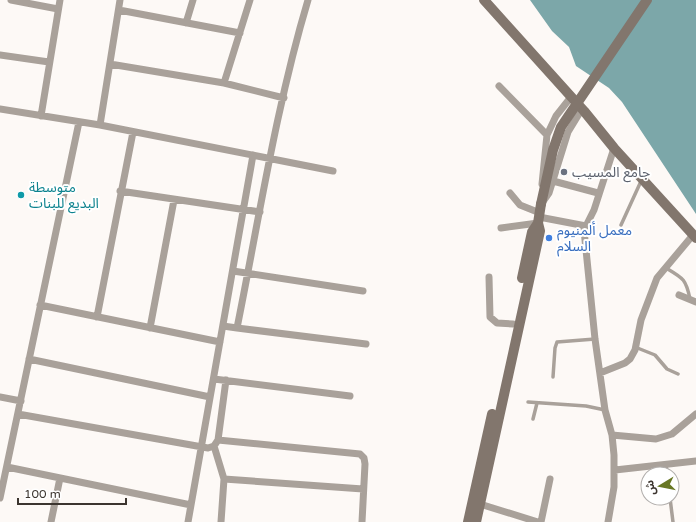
<svg xmlns="http://www.w3.org/2000/svg" width="696" height="522" font-family="'Varela Round','Noto Sans Arabic',sans-serif">
<style>
.water{fill:#7ca7a9}
.lines{fill:none;stroke-linecap:round;stroke-linejoin:round}
.lane{stroke:#a9a19a;stroke-width:3.5}
.street{stroke:#a9a19a;stroke-width:7}
.secondary{stroke:#82766d;stroke-width:10}
.secondary-bridge{stroke:#82766d;stroke-width:10}
.worship-dot{fill:#6b7280;stroke:#fff;stroke-width:1.5}
.culture-dot{fill:#0f9aa8;stroke:#fff;stroke-width:1.5}
.shop-dot{fill:#3f7fe0;stroke:#fff;stroke-width:1.5}
.labels{text-anchor:middle;stroke-width:4;stroke-linejoin:round;paint-order:stroke}
.worship-label{font-size:14px;fill:#5b616d;stroke:#fff;text-anchor:start}
.culture-label{font-size:14px;fill:#0d838f;stroke:#fff;text-anchor:start}
.shop-label{font-size:14px;fill:#366cbe;stroke:#fff;text-anchor:start}
</style>
<rect width="100%" height="100%" fill="#fdf9f6"/>
<!-- water -->
<path class="water" d="M530,0h166v214l-74,-112 -13,-14 -33,-22 -7,-19 -17,-16z"/>
<g class="lines">
<!-- lane -->
<path class="lane" d="M621,225l21,-46
M666,268c17,10 20,11 24,31
M635,347l20,8 12,14 11,5
M553,377l2,-29 2,-6 38,-3
M528,402l58,4 19,4
M533,419l4,-16
M666,463l1,11
M670,498l3,24"/>
<!-- street -->
<path class="street" d="M11,0l47,9
M119,10l121,23
M186,23l7,-23
M0,55l49,7
M110,64l114,19 60,15
M224,83l26,-83
M499,86l48,49
M0,109l100,16 233,46
M41,116l19,-116
M100,125l20,-125
M553,181l45,12
M542,184l5,-49 9,-19 15,-19
M120,191l140,21
M510,193l10,12 20,8
M542,203l7,-10 19,-61 14,-23
M539,217l47,9
M501,228l37,-5
M233,271l130,20
M489,277l1,40 7,6 16,1
M679,295l17,7
M40,305l180,37
M97,317l36,-185
M223,326l14,2c22,-109 39,-221 71,-328
M150,328l24,-128
M237,328l129,16
M29,359l181,38
M600,373l25,-10 5,-4 5,-9 6,-30 16,-42 36,-43
M214,379l136,17
M0,397l21,4
M18,414l190,34 6,-2 4,-6 8,-60
M612,435l44,4 16,-5 24,-20
M218,440l142,14 4,4 1,6 -3,58
M214,446l10,33 -3,43
M7,467l184,38
M615,470l81,-9
M224,479l139,10
M0,498l79,-376
M480,504l58,18
M51,522l9,-44
M188,522l65,-367
M541,522l9,-43
M608,522l6,-35v-32l-2,-20 -7,-25 -10,-71 -11,-109 10,-20 20,-62"/>
<!-- secondary -->
<path class="secondary" d="M484,0l100,111 30,37 82,90
M522,278l10,-46 6,-9
M468,522l24,-108
M476,522l64,-291 -2,-8 3,-19"/>
<!-- secondary-bridge -->
<path class="secondary-bridge" d="M541,204l12,-54 8,-23 86,-127"/>
</g>
<!-- markers -->
<circle class="worship-dot" cx="564" cy="172" r="4"/>
<circle class="culture-dot" cx="21" cy="195" r="4"/>
<circle class="shop-dot" cx="549" cy="238" r="4"/>
<g class="labels">
<!-- worship labels -->
<g class="worship-label">
<text x="572" y="177">جامع المسيب</text>
</g>
<!-- culture labels -->
<g class="culture-label">
<text x="29" y="192">متوسطة<tspan x="29" dy="16">البديع للبنات</tspan></text>
</g>
<!-- shop labels -->
<g class="shop-label">
<text x="557" y="235">معمل ألمنيوم<tspan x="557" dy="16">السلام</tspan></text>
</g>
</g>
<!-- north arrow -->
<g transform="translate(660 486) rotate(260)"><circle r="19" fill="#ffffff" stroke="#b1aeac"/>
<path d="M0-3L7 15L0 10L-7 15Z" fill="#687724"/>
<text y="-6" font-size="11" font-weight="bold" text-anchor="middle" fill="#3c352f">ش</text>
</g>
<!-- scale -->
<path d="M18 498v6h108v-6" fill="none" stroke="#3c352f" stroke-width="2"/>
<text x="24" y="498" font-size="12" fill="#3c352f" stroke="#ffffff" stroke-width="3" paint-order="stroke">100 m</text>
</svg>
